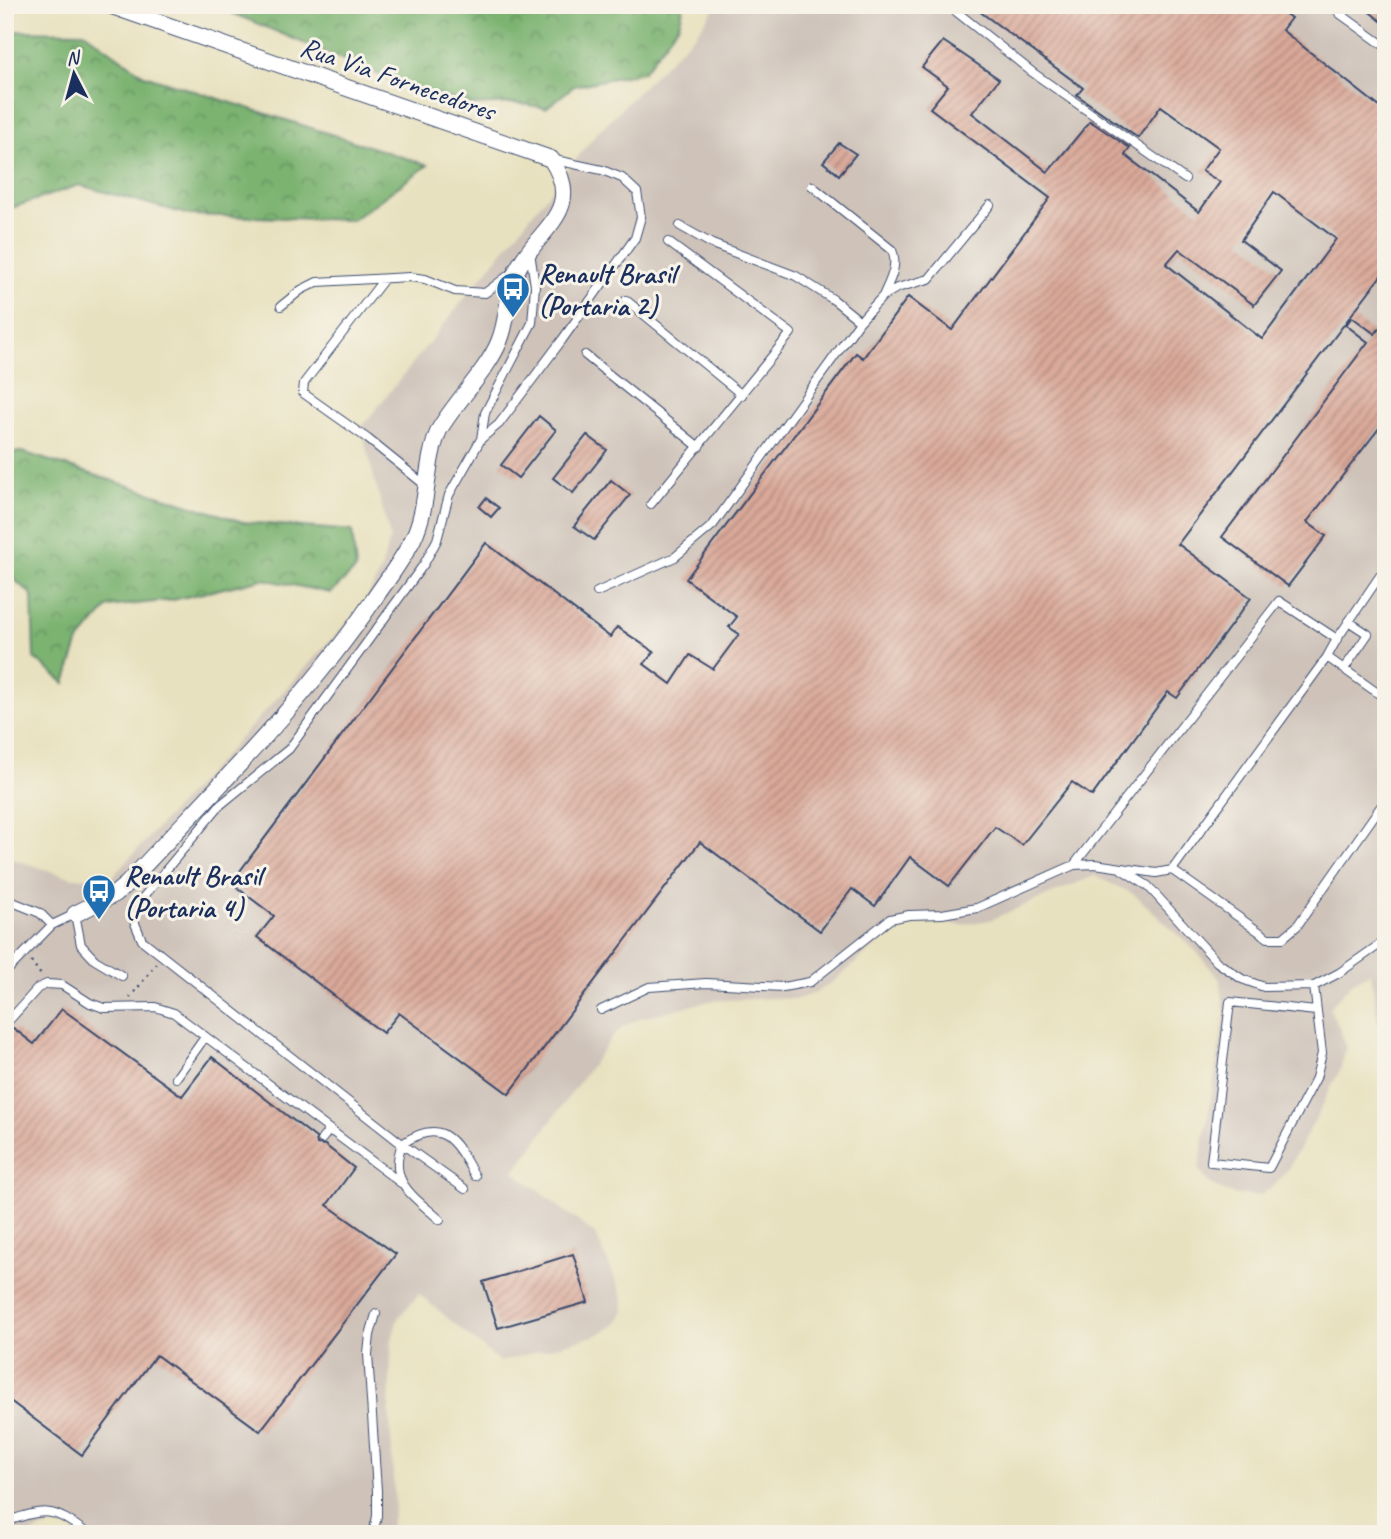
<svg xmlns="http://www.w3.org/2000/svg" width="1391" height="1539" font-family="Caveat,sans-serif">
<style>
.industrial{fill:#cec2b9}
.forest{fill:url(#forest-crowns);stroke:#4b7168;stroke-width:2}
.building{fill:url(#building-hatch);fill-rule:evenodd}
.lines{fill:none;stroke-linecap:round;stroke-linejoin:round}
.lane-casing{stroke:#3a4a6d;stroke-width:10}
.street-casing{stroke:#3a4a6d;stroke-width:18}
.path{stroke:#3a4a6d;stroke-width:2.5;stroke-dasharray:2 5;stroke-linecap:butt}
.lane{stroke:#fff;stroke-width:8}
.street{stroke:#fff;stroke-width:16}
.labels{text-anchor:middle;stroke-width:6;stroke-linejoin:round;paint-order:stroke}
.street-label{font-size:28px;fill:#1b2f5e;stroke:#f7f3e8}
.poi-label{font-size:28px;font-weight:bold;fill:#1b2f5e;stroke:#f7f3e8;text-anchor:start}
</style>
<defs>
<pattern id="forest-crowns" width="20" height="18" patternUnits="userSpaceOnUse" patternTransform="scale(1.75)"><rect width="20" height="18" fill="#7bb371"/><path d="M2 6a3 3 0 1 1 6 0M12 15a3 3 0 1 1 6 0" fill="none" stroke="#649260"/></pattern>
<pattern id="building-hatch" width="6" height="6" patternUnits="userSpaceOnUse" patternTransform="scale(1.75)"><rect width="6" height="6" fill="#daa999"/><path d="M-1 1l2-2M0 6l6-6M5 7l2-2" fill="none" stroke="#b08a80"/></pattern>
</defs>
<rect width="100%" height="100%" fill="#f7f3e8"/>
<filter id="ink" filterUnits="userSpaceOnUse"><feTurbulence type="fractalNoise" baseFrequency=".0143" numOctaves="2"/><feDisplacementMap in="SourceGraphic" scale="14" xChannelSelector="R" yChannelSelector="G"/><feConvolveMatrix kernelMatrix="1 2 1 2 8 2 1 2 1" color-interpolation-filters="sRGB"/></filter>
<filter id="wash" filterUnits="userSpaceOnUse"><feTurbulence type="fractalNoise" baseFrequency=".00686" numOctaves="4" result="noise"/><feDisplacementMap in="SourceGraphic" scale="28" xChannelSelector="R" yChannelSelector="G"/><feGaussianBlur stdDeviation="1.57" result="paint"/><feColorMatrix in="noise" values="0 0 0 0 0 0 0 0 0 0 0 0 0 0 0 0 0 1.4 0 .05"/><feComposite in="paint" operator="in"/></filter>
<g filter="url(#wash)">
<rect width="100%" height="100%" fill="#e8e1bf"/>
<!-- industrial -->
<path class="industrial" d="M717,5h669v1033l-8,-13 -7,-53 -19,11 -23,25 10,19 7,21 -6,22 -24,48 -29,52 -13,16 -15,10 -22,-1 -14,-4 -15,-9 -9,-13 26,-154 -5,-35 -24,-29 -62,-57 -40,-18 -104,44 -29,5 -29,-3 -21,2 -19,8 -58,49 -19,12 -18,6 -23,-1 -65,3 -68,17 -17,8 -14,14 -96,132 82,63 26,60 2,16 -9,14 -18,10 -97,27 -81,-68 -21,24 -6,21 -3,65 6,102 -6,28h-311l-10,-7 -11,-4 -26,11h-26v-677l69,21 39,-2 251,-272 17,-34 9,-33 -29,-109 236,-295 101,-102z"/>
<!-- forest -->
<path class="forest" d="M213,5h471l-5,19 -36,48 -69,14 -28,22 -30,-5 -44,2 -73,-22z
M5,31l79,1 60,43 284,90 -76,55 -162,-5 -111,-30 -74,25z
M22,452l221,70 109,9 4,38 -25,24 -68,-14 -90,21 -65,7 -29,34 -14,42 -31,-25 -2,-63 -27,-24v-118z"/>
<g id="blocks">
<!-- building -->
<path class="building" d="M971,5h302l18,13 -9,12 104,82v157l-208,275 73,54 -74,100 -9,-6 -76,104 -20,-14 -50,63 -27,-18 -46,59 -39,-29 -35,49 -23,-17 -32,42 -120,-89 -191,252 -110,-81 -16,20 -126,-96 17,-21 -43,-33 255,-340 124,94 7,-10 37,25 -10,12 27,20 19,-29 23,14 26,-35 -10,-7 8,-10 -51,-38 170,-226 7,5 45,-61 44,33 98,-132 -120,-90 18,-22 -26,-19 21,-26 56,38 -27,34 76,59 42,-51 40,27 -5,7 74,57 21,-30 -18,-11 17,-23 -58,-42 -23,32 -61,-43 6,-7zM1274,192l62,47 -74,100 -96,-75 13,-15 75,56 27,-34 -40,-31z
M1361,5h25v20z
M839,143l17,11 -17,21 -16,-13z
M1352,317l23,17 11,-15v100l-79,103 19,14 -38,50 -66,-49 146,-195 -22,-17z
M539,416l17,14 -38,48 -17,-13z
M587,435l20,15 -34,43 -20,-15z
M611,480l19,15 -36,45 -20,-14z
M486,498l13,10 -8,9 -12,-10z
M62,1009l120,87 30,-39 104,81 1,6 8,1 29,23 -27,37 69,49 -136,177 -104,-76 -74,100 -77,-58v-359l8,-10 21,16z
M573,1254l15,48 -90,26 -15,-46z"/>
</g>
</g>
<g filter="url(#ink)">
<use href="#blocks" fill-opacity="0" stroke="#3a4a6d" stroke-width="2"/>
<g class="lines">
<!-- lane casing -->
<g class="lane-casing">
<path id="lane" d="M948,5l84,67 153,107
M1339,13l47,34
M812,186l80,64c7,15 -3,32 -9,46
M680,226l32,18 84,32 38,24 26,21 23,-25 14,-8 32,-9 61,-74
M530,252l5,34 -3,37 -47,90 -4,26 18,-15 63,-84 73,-102 6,-21 -4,-25 -15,-14 -20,-8 -51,-11
M384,279l-80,104 -1,10 65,46 57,46
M626,300l116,95
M281,306l20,-16 16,-8 93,-5 15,2 30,12 30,2 28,-21
M585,355l114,92
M651,504l140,-171 -123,-91
M597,592l78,-35 38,-32 147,-204
M1337,639l49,-72
M1327,657l59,42
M1344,669l24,-35 -20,-13
M1074,865l205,-264 58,38 -10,18 -155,213
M1121,869l27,17 69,76 25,17 22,8 50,-1 25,-13 47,-33
M5,899l35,14 12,12
M5,973l47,-48 23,-11 6,31 14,15 27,16
M1314,986l8,67 -6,25 -47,90 -58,-6 19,-160 86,9
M601,1010l48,-23 57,-4 77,4 27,-5 80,-63 19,-4 33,-1 35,-6 97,-43 21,-1 61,9 16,-3 96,68h15l14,-12 89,-127
M5,1025l33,-37 9,-4 15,1 28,18 14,5 51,-1 19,6 227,170
M176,1078l29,-41
M322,1139l7,-9
M465,1189l-63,-45 -260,-204 -8,-19 7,-21 78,-94 70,-57 135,-185 13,-24 12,-45 32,-56
M440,1220c-25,-23 -53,-37 -38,-76 41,-28 53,-3 73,32
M5,1522c42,-14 47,-15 83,12
M373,1534l4,-18v-25l-9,-137 2,-19 6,-21"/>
</g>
<!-- street casing -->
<g class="street-casing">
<path id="street" d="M75,914l40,-20 12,-10c84,-91 175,-179 245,-282 14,-21 30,-41 41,-63 17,-35 11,-74 26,-109 16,-28 48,-59 60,-88 10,-23 7,-49 18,-72 20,-41 69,-59 34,-111l-442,-154"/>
</g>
<!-- path -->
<path class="path" d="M31,961l10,14
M130,998l26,-34"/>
<!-- lane -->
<use href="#lane" class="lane"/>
<!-- street -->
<use href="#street" class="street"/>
</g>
</g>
<!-- icons -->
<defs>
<g id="bus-pin" transform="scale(1.75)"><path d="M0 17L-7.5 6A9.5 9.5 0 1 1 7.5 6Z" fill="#1f6fb2" stroke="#f7f3e8"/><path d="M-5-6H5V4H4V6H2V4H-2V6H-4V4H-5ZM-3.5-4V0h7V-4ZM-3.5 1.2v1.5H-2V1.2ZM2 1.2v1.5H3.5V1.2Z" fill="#fff"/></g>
</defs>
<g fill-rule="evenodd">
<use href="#bus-pin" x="513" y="289"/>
<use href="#bus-pin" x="99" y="891"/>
</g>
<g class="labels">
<!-- street labels -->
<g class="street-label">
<text transform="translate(398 78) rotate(19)" y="10">Rua Via Fornecedores</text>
</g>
<!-- poi labels -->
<g class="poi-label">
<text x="538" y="283">Renault Brasil<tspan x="538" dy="32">(Portaria 2)</tspan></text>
<text x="124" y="885">Renault Brasil<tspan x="124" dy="32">(Portaria 4)</tspan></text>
</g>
</g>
<!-- margin -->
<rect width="1391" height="1539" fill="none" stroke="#f7f3e8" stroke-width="28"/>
<!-- north arrow -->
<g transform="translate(74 74) rotate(354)" stroke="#f7f3e8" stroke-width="5" paint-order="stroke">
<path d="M0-5L12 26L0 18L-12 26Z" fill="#1b2f5e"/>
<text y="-10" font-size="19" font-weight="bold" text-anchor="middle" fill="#1b2f5e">N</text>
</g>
</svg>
